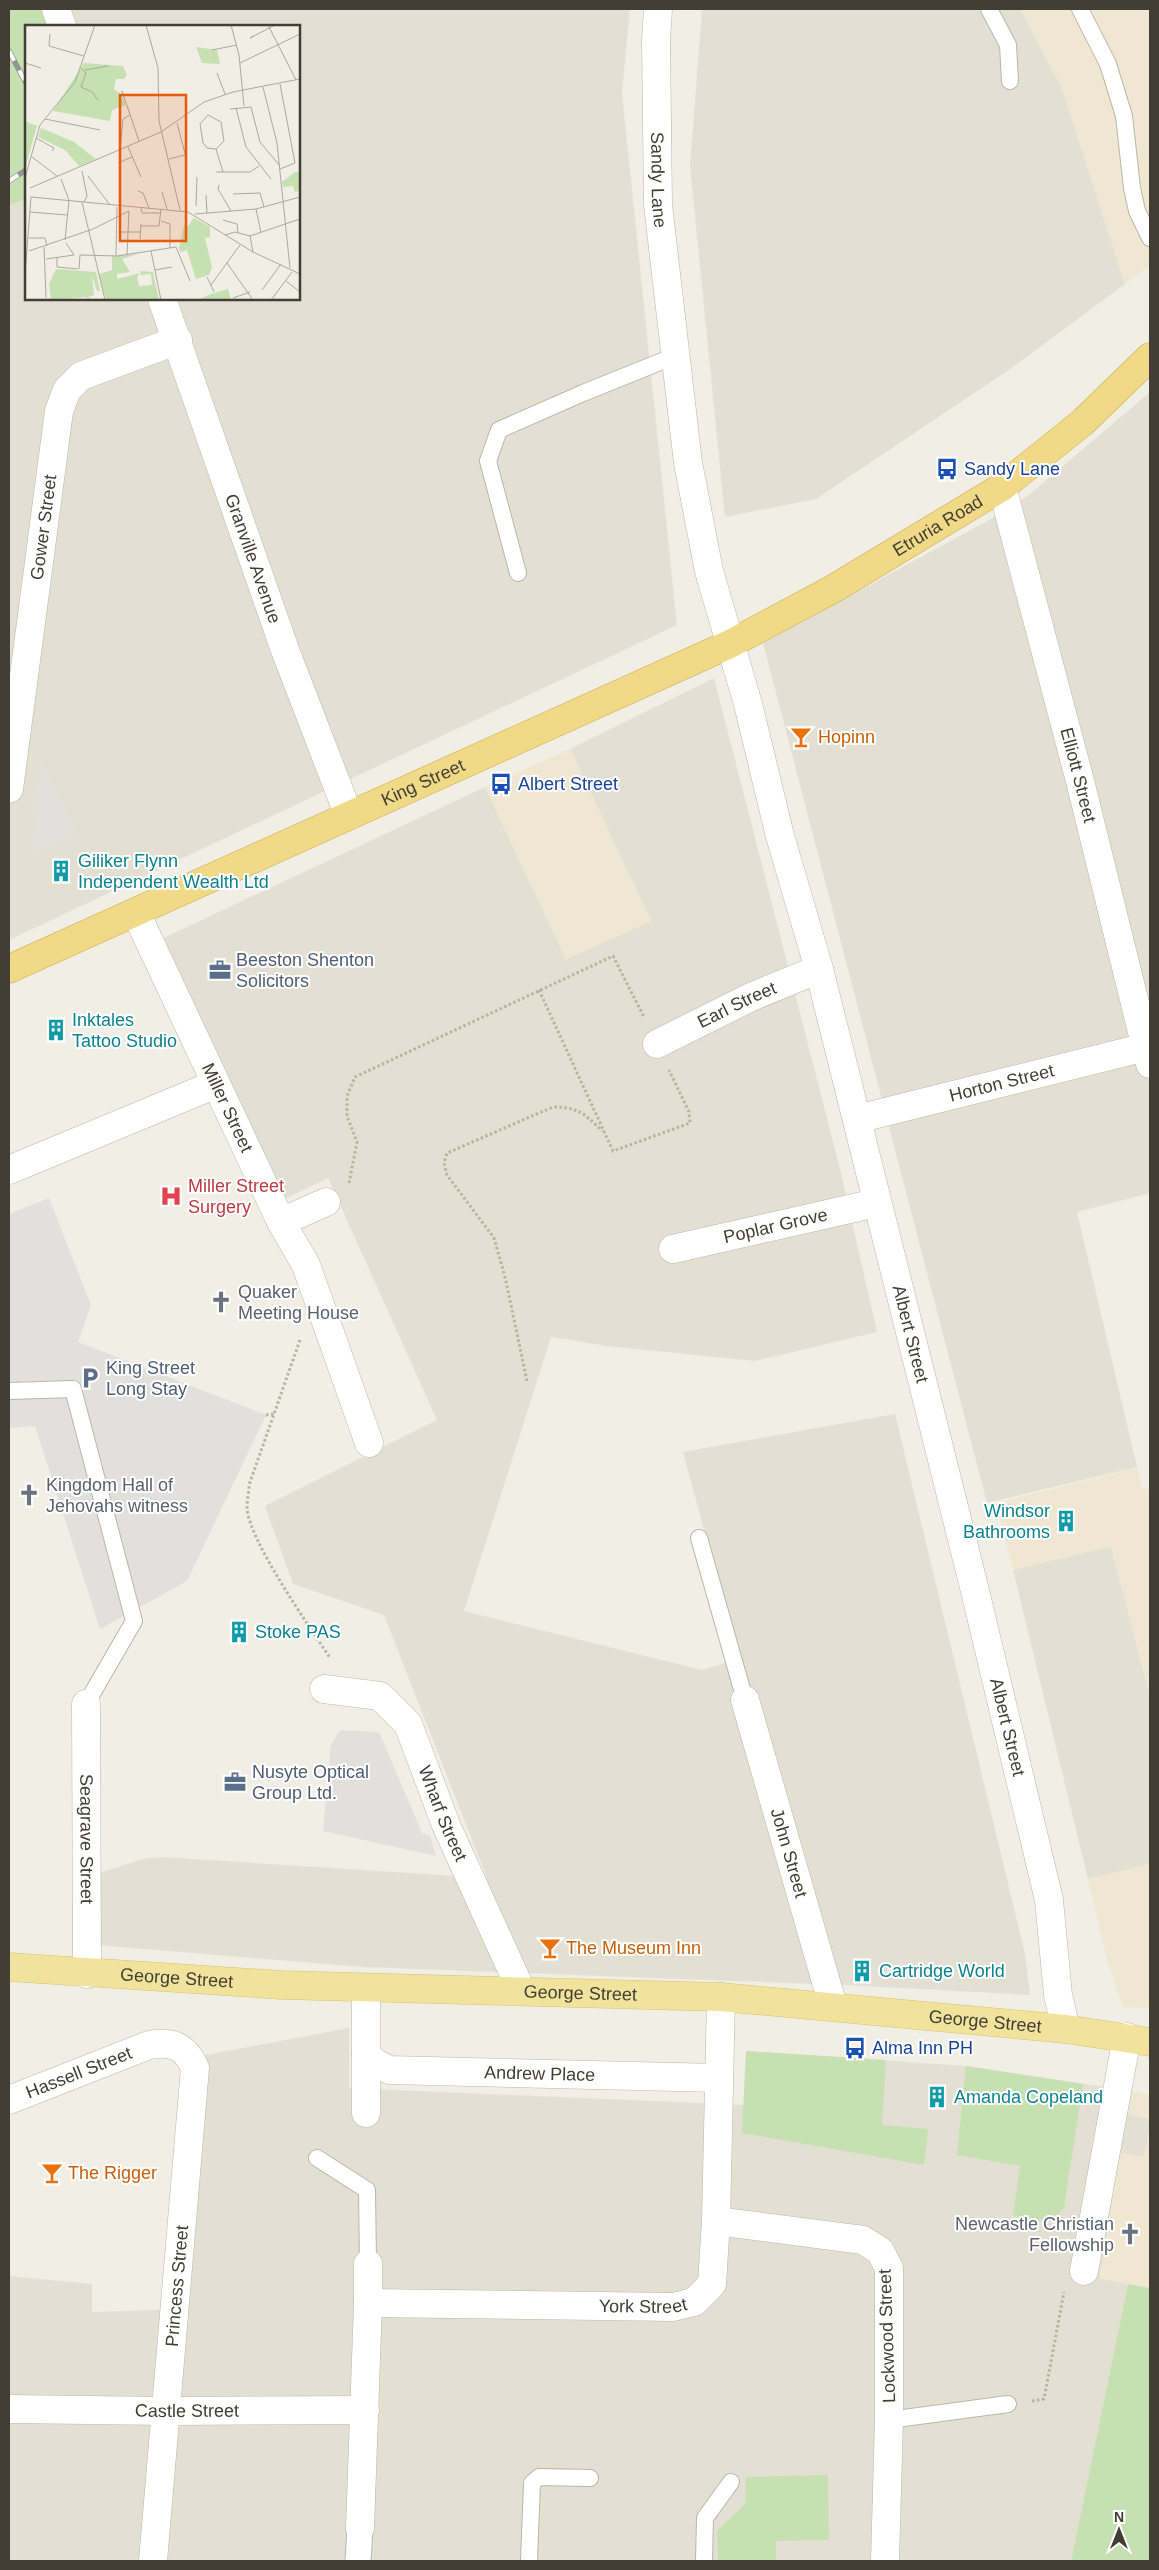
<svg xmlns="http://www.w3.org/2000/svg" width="1159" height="2570" font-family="Arial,sans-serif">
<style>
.residential{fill:#e3e0d3}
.commercial{fill:#f0e7d2}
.green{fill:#c6e0b2}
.parking{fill:#e1e0dd}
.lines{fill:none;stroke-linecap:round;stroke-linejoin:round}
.service-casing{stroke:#bab6a9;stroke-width:18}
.pedestrian-casing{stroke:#bab6a9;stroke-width:27}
.minor-casing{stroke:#bab6a9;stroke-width:29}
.tertiary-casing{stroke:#bab6a9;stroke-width:29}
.primary-casing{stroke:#d5c16e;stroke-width:29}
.trunk-casing{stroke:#caa845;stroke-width:29}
.path{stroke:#bab39c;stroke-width:3;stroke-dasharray:2.5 2.5;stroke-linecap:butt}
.service{stroke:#fff;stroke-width:16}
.pedestrian{stroke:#fff;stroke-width:25}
.minor{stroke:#fff;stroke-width:28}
.tertiary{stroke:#fff;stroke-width:28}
.primary{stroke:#f2e39c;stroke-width:28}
.trunk{stroke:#f0da88;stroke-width:28}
.rail-casing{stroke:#939393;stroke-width:5.5}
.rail{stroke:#fff;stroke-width:4;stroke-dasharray:11;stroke-linecap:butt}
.labels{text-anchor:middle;stroke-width:4;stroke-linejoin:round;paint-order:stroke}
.street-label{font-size:18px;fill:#423e35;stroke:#fff}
.transit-label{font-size:18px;fill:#164399;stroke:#fff;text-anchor:start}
.food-label{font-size:18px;fill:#c56008;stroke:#fff;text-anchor:start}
.culture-label{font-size:18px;fill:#0d838f;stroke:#fff;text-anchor:start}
.service-label{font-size:18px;fill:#4e5e75;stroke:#fff;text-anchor:start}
.health-label{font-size:18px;fill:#be3a42;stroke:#fff;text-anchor:start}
.worship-label{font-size:18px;fill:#5b616d;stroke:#fff;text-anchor:start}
.inset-road{fill:none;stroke:#aaa89f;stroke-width:1}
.view{fill:#e8590c;fill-opacity:0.15;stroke:#e8590c;stroke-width:2.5}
.inset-edge{fill:none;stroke:#423e35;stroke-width:2.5}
</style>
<rect width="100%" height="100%" fill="#f0eee5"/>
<!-- residential -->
<path class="residential" d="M51,9h579l-8,84 55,532 -668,315v-735l17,-6v100h273v-273h-241z
M702,9h318l42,79 63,196 -112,83 -197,132 -91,18 -35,-351z
M1150,392v801l-73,19 60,255 -150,36 -224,-860 226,-123 40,-25z
M714,678l126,491 37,163 -122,29 -148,-15 -56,-9 -87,274 238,59 37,-11 -56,-207 212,-38 130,540 5,41 -185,-10 -481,-18 -268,-22v-71l47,-15 19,-2 325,21 -103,-263 -91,-31 -28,-78 172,-86 -109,-242 -52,25 -121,-261 330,-155 81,172 85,-38 -81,-172z
M1111,1546l39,150v168l-62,15 -75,-309z
M349,2028v60l395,17 3,-54 219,15 166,25 -4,23 22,5v9l-6,29 -24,-4 -20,125 28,6 -57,277h-1062v-285l83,8v28l96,-3 18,-254z"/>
<!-- commercial -->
<path class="commercial" d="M1020,9h130v257l-25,18 -63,-196z
M570,749l81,172 -85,38 -81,-172z
M1137,1468l6,21 7,-1v208l-39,-150 -98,24 -17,-67z
M1150,1864v144l-27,-1 -16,-47 -19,-81z
M1132,2091l18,4v24l-22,-5z
M1150,2128v160l-50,-10 20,-125 24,4z"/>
<!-- green -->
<path class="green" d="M9,9h42l7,17h-32v173l-17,6z
M746,2051l140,9 -4,65 46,4 -4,36 -182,-32z
M966,2066l117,18 -17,111 -2,13 -8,9 -19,3 -24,-5 7,-49 -63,-11z
M1128,2284l22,4v273h-79z
M828,2475l1,65 -53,1v20h-58l-1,-30 28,-27 1,-27z"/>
<!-- parking -->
<path class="parking" d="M40,760l36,73 -44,19z
M49,1198l42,107 -13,37 188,73 -79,166 -87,48 -65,-203 -26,2v-214z
M340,1730l39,2 43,101 8,3 6,20 -113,-25 8,-86z"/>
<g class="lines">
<!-- service casing -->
<g class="service-casing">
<path id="service" d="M989,9l19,36 2,36
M1080,9l28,55 16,52 8,72 5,23 13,27
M518,573l-30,-112 11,-31 84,-37 92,-37
M9,1391l64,-2 61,232 -48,83
M699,1538l46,162
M317,2158l50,32 1,74
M889,2420l119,-16
M529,2561l3,-78 7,-6 51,1
M704,2561l1,-43 26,-36"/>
</g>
<!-- pedestrian casing -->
<g class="pedestrian-casing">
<path id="pedestrian" d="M358,2561l2,-33"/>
</g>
<!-- minor casing -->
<g class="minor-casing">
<g id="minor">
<path d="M56,9l6,17"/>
<path id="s1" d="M162,299l123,351 64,166"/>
<path id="s2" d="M1002,487l78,294 70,283"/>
<path id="s3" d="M9,789l50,-378 8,-21 14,-14 97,-36"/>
<path id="s4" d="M136,913l145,309 25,43 63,178"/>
<path id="s5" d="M657,1044l94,-47 68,-28"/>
<path id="s6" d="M857,1119l289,-72"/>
<path d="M9,1170l207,-86"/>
<path d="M281,1222l45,-20"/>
<path id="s7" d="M673,1249l203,-46"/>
<path id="s8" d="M324,1689l56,7 28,28 38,101 75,165"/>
<path id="s9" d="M745,1700l88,306"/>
<path id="s10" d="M86,1704l1,270"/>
<path id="s11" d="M366,1988v66l8,8 15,8 330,8"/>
<path d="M366,2054v59"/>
<path id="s12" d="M9,2100l140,-55c24,-4 36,1 46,23l-42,493"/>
<path d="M716,2221l147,19 17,11 9,17v152l-4,141"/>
<path d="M1084,2271l43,-234"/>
<path id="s13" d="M368,2303l305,4 21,-5 18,-18 4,-63 5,-224"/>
<path id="s14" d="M9,2409l157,2 199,-1"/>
<path d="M360,2528l8,-225v-39"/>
</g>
</g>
<!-- tertiary casing -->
<g class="tertiary-casing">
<g id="tertiary">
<path id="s15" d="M658,9l-2,31 2,165 30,258 21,108 39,133 32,132 39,133 156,622 74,309 9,95 8,34"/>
</g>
</g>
<!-- primary casing -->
<g class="primary-casing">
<g id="primary">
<path id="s16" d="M9,1967l273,18 439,12 345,32 84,13"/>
</g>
</g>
<!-- trunk casing -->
<g class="trunk-casing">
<g id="trunk">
<path id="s17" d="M9,969l721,-325 103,-55 169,-102 81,-65 67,-65"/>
</g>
</g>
<!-- path -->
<path class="path" d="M539,990l74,161 77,-28 -1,-11 -20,-42
M349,1183l8,-41 -10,-26v-20l8,-19 258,-121 31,61
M300,1340l-51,145c0,7 -2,15 -2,23 2,33 63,119 83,150
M527,1381l-22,-104 -11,-39 -47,-63 -3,-12 3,-10 106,-46c25,0 32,7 49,24
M266,1415l8,-1
M1032,2401l12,-2 20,-107"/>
<!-- service -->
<use href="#service" class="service"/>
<!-- pedestrian -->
<use href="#pedestrian" class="pedestrian"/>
<!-- minor -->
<use href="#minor" class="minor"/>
<!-- tertiary -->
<use href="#tertiary" class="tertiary"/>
<!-- primary -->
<use href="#primary" class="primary"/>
<!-- trunk -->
<use href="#trunk" class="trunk"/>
<!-- rail casing -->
<g class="rail-casing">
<path id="rail" d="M9,51l17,32
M9,181l17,-11"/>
</g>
<!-- rail -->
<use href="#rail" class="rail"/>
</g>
<!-- icons -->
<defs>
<g id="bus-bare" transform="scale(1.725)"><path d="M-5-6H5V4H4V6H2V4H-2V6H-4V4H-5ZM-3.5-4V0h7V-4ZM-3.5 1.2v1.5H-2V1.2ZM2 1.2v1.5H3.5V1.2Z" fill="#1a4fb4" stroke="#fff" stroke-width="2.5" paint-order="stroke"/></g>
<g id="bar-bare" transform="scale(1.725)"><path d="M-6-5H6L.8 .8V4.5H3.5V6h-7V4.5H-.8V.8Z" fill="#e8710a" stroke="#fff" stroke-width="2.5" paint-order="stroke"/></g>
<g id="building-bare" transform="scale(1.725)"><path d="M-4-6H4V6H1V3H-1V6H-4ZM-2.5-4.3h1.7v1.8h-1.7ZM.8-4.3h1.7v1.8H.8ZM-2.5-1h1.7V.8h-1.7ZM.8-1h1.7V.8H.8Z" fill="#0f9aa8" stroke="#fff" stroke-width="2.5" paint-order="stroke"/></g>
<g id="office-bare" transform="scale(1.725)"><path d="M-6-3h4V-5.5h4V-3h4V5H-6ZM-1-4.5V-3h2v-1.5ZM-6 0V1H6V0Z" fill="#5c6f8a" stroke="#fff" stroke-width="2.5" paint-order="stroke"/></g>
<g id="hospital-bare" transform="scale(1.725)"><path d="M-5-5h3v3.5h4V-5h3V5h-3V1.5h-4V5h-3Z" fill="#e0444e" stroke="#fff" stroke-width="2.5" paint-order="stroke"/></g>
<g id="church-bare" transform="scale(1.725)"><path d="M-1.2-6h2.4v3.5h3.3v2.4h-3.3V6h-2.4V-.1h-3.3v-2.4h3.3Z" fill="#6b7280" stroke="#fff" stroke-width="2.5" paint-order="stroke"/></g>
<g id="parking-bare" transform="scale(1.725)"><path d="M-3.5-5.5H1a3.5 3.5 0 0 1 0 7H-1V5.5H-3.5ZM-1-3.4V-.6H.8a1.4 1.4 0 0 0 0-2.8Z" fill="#5c6f8a" stroke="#fff" stroke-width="2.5" paint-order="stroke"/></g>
</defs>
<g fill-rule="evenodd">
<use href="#bus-bare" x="947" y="469"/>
<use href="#bar-bare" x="801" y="737"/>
<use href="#bus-bare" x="501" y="784"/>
<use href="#building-bare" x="61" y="871"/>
<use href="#office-bare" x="220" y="970"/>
<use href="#building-bare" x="56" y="1030"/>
<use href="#hospital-bare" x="171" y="1196"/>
<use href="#church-bare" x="221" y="1302"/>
<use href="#parking-bare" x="90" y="1378"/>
<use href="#church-bare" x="29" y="1495"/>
<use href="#building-bare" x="1066" y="1521"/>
<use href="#building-bare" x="239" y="1632"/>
<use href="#office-bare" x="235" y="1782"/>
<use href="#bar-bare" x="550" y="1948"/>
<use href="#building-bare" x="862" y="1971"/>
<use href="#bus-bare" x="855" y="2048"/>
<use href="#building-bare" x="937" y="2097"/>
<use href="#bar-bare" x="52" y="2173"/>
<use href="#church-bare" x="1130" y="2234"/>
</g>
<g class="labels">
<!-- street labels -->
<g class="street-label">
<text dy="6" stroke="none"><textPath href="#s15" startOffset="171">Sandy Lane</textPath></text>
<text dy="6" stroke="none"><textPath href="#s17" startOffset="1030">Etruria Road</textPath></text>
<text dy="6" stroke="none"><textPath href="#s3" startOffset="264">Gower Street</textPath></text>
<text dy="6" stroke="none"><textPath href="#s1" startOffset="275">Granville Avenue</textPath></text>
<text dy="6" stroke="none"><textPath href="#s2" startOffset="298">Elliott Street</textPath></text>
<text dy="6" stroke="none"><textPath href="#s17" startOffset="454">King Street</textPath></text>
<text dy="6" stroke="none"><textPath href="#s5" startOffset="89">Earl Street</textPath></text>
<text dy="6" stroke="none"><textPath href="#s6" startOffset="149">Horton Street</textPath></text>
<text dy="6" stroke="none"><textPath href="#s4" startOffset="215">Miller Street</textPath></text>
<text dy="6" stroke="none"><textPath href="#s7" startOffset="105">Poplar Grove</textPath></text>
<text dy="6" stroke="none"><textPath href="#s15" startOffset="1355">Albert Street</textPath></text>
<text dy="6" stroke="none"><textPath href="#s15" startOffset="1760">Albert Street</textPath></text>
<text dy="6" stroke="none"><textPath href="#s8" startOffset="192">Wharf Street</textPath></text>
<text dy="6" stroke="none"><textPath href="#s10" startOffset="135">Seagrave Street</textPath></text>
<text dy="6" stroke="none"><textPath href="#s9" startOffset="159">John Street</textPath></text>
<text dy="6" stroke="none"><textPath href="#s16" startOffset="168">George Street</textPath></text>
<text dy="6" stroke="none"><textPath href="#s16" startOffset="572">George Street</textPath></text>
<text dy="6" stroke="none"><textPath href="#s16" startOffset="978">George Street</textPath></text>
<text dy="6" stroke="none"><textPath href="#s12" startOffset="75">Hassell Street</textPath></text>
<text dy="6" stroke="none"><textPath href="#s11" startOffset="245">Andrew Place</textPath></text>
<text transform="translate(177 2286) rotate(-85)" y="6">Princess Street</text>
<text dy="6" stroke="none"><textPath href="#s13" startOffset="275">York Street</textPath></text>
<text transform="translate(887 2336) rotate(-92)" y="6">Lockwood Street</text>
<text dy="6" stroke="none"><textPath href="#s14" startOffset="178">Castle Street</textPath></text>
</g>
<!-- transit labels -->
<g class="transit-label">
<text x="964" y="475">Sandy Lane</text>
<text x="518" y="790">Albert Street</text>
<text x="872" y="2054">Alma Inn PH</text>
</g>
<!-- food labels -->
<g class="food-label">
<text x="818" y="743">Hopinn</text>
<text x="566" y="1954">The Museum Inn</text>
<text x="68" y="2179">The Rigger</text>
</g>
<!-- culture labels -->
<g class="culture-label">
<text x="78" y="867">Giliker Flynn<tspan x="78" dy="21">Independent Wealth Ltd</tspan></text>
<text x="72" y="1026">Inktales<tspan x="72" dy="21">Tattoo Studio</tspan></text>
<text x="1050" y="1517" text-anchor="end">Windsor<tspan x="1050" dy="21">Bathrooms</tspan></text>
<text x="255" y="1638">Stoke PAS</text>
<text x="879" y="1977">Cartridge World</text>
<text x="954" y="2103">Amanda Copeland</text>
</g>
<!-- service labels -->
<g class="service-label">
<text x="236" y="966">Beeston Shenton<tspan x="236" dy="21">Solicitors</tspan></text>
<text x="106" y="1374">King Street<tspan x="106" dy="21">Long Stay</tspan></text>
<text x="252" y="1778">Nusyte Optical<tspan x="252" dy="21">Group Ltd.</tspan></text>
</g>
<!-- health labels -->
<g class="health-label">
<text x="188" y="1192">Miller Street<tspan x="188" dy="21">Surgery</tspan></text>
</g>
<!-- worship labels -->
<g class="worship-label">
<text x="238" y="1298">Quaker<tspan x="238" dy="21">Meeting House</tspan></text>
<text x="46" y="1491">Kingdom Hall of<tspan x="46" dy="21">Jehovahs witness</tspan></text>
<text x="1114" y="2230" text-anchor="end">Newcastle Christian<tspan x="1114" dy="21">Fellowship</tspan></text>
</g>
</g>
<!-- overview -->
<g transform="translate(25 25)">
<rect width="275" height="275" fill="#f0eee5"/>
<path d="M171,22l21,3 3,14 -18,-1zM59,38l39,3 4,9 -3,4h-8l-2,10 8,6 4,10 -14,5 -2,11 -57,-10zM0,96l12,5 -12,42zM16,103l33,14 22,17 -17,7 -14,-16 -27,-13zM270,147h5v19l-5,1 -2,-6 -10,1 -1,-5zM169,193l16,9v10l-5,1 7,29 -3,8 -13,4 -9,-29 -7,2 -1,-4 5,-23 4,1zM113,229l-16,5 8,13 -13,2v5l23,-6 -3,4 2,9 13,-1 -1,-11 -10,1 -1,-4 13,1 6,28h-53l-7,-26 13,-4v-14zM31,244l40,3 4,19h-3l-5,-15 2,19 -6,2 3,3h-7l4,-3 -37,3 -2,-16zM203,264l3,11h-33l13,-6z" fill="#c6e0b2"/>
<path class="inset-road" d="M121,0l12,43 1,53 21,89M206,0l8,30 5,51M243,0l28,55M25,9l-1,12 35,10M229,11l-4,2 25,-13M187,25l25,-5M0,38l16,5M215,38l60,-29M56,43l5,5 -5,14 11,5 6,8M60,45l23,-4M192,48l8,21M238,62l14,56 13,125M98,70l-1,-4 17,50M211,83l10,39 25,32M205,84l21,-2 9,35 19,23M183,90l13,7 3,19 -8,8 -9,-1 -4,-5 -3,-19zM20,94l55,11M152,98l10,38M11,113l18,10 -2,3M103,122l13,30M191,124l7,23M95,125l3,-31 7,-4M7,132l25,19M144,134l16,-4M93,138l14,-6M255,144l15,-6 -15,-79M191,147h34l9,-6M63,151l22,29M0,153l15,-53 35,-43 20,-57M36,154l8,21 -4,40M194,160l-1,4 13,22M5,163l131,-56 43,-30 29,-10 67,-13M113,166l5,2 6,15M137,167l5,17M208,169l27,-1 4,14M181,170l1,18M6,172l53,5 3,-6 -5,-25M57,177l23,98M59,177l104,10 65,40 47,22M171,181l1,-29M116,183l1,5h19M231,184l5,24M5,187l37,3M170,189l61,-5 44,-12M198,195l14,4 1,9M136,196l9,3v24M116,201h18l2,-17M93,207h23M200,210l10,-3 15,4 50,-17M225,211l3,16M4,213h16l2,8M115,214l1,-15M19,222l2,51M4,226l64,-22 36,-18 -2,43M126,226l10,49M91,230l1,-48M32,232v10l21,2M21,234l28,-4 -8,-12M202,238l26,37M54,244l1,-14 37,1 59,-9 14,34M130,245l17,-3M0,250l6,-78M182,252l7,15M261,256l14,11M186,260l29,-40M237,265l19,-26M208,273l17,-6M246,275l21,-28"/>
<path class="view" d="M95,70h66v146h-66z"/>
<rect width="275" height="275" class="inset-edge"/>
</g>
<!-- border -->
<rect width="1159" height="2570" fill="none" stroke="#423e35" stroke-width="20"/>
<!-- north arrow -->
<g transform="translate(1119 2530)" stroke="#ffffff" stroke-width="4" paint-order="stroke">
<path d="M0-4L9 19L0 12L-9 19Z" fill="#423e35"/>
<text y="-8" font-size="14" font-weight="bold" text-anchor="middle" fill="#423e35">N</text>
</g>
</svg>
